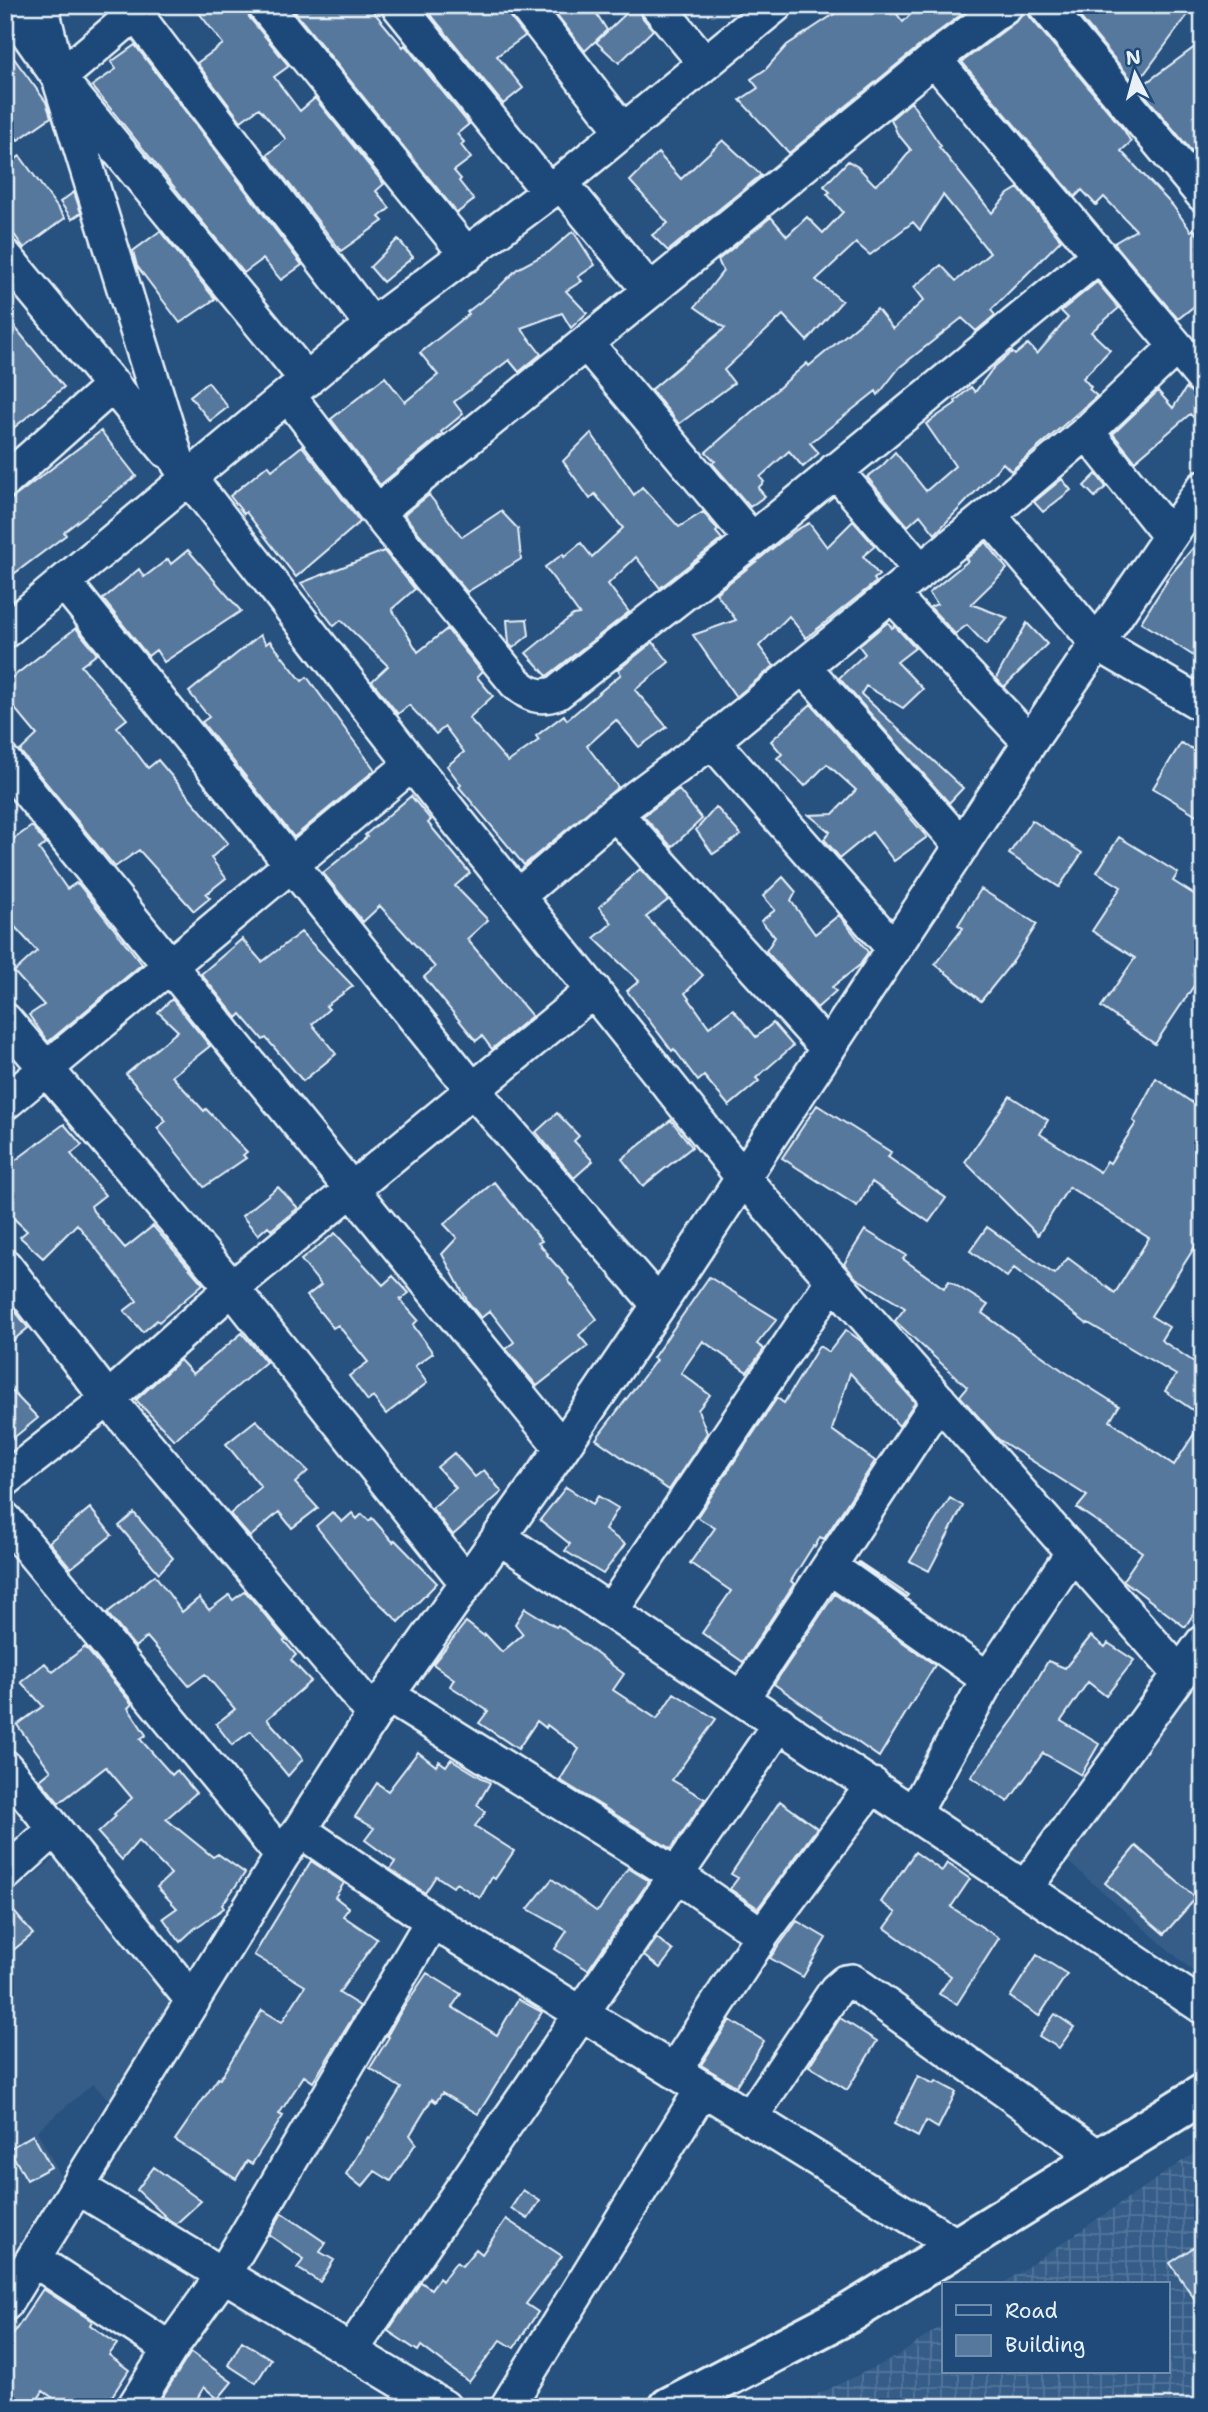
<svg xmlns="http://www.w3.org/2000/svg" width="1208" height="2412" font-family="'Shantell Sans',sans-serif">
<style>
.built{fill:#355d88}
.industrial{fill:url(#industrial-grid)}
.building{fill:#57789d;stroke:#e8f1f8;stroke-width:2}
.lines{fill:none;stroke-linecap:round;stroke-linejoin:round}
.minor-casing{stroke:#e8f1f8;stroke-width:38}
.major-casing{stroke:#e8f1f8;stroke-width:44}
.minor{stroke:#1f4a7a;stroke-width:33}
.major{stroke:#1f4a7a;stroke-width:38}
</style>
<defs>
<pattern id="industrial-grid" width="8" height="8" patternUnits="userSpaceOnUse" patternTransform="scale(1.75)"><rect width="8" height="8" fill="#355d88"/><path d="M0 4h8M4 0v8" fill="none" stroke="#52759a"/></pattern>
</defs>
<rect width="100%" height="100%" fill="#27517f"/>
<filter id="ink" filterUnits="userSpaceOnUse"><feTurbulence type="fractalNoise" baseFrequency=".0143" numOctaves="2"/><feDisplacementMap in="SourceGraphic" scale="14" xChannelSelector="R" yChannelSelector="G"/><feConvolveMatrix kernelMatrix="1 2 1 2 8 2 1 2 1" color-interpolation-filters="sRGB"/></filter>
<g filter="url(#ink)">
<!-- built -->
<path class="built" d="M1181,1687l22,14v279l-137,-120z
M54,1859l117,144 -62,97 -16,-16 -56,47 24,45 -56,89v-366z"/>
<!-- industrial -->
<path class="industrial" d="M1203,2147v260h-412l105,-50 48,-33v48h224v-88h-166z"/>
<!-- building -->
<path class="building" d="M193,5h52l4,12 40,49 -15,11 26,34 15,-13 69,86 -8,7 14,17 -11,9 4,4 -42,30 -74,-96 19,-16 -27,-31 -18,13 -44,-58 26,-19z
M289,5h79l35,42 2,-2 64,79 -12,10 7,8 -3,3 10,13 -17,13 7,8 -2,2 15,19 -17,13z
M423,5h83l4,12 15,19 -28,20 26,32 -20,16z
M563,5h28l16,25 -22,21 -31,-40z
M635,5h3l4,12 11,13 -34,33 -23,-21z
M848,5h42l13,17 17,-17h54l-52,39 -133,109 -49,-53 18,-12 -7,-9 15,-10 21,-24z
M1025,5l5,12 94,113 7,12 -10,9 52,55 18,25 3,-2 9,14v56l-25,20 -64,-76 22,-13 -32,-33 -8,8 -14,-15 -7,7 -113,-135 56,-42 5,-7z
M1070,5h125l-59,80z
M1203,41v124l-64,-77z
M135,45l167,220 -21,15 -18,-21 -19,14 -152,-187 24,-17 -5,-7z
M5,46l41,56 5,15 -33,23 -13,-19z
M911,102l30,44 -2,1 53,66 16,-19 10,-6 43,52 -70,70 4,5 -19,16 -14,-13 -62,49 -22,28 -2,-4 -66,52 9,10 -16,14 -14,-16 -29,26 4,5 -6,6 7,8 -15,11 -38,-44 3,-2 -9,-9 101,-89 2,3 68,-57 16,20 31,-29 -10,-13 27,-22 15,16 34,-28 -47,-58 -23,35 -7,-8 -43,33 -14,-12 -40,37 26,21 -35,40 -24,-26 -59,55 10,13 -55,41 -28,-34 74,-62 -30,-21 28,-36 -5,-11 53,-43 16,19 20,-19 16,16 20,-21 -16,-18 3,-2 -6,-6 24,-25 10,6 17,18 19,-14 17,-21 -14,-17 -6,-14z
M723,140l38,35 -93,76 -16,-16 16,-12 -38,-42 28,-28 23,26z
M20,156l45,62 -41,30 -19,-26v-55z
M74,192l7,21 -9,6 -12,-17z
M160,231l55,68 -35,24 -43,-57 -4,-15z
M573,231l22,34 -17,12 4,4 -16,10 21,22 -16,15 -9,-15 -41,15 20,26 -22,18 -10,-12 -55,42 9,12 -22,18 1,2 -62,51 -49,-66 54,-42 20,25 33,-27 -18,-22 49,-39 -2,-2 30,-23 20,-20 32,-17z
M398,239l15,18 -30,25 -13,-15z
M1097,282l22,26 -28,24 19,18 -27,28 8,9 -2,2 8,7 -86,75 -8,-8 -68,71 -15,-19 -12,11 -41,-49 15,-11 13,-14 31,39 29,-25 -29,-42 30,-21 -1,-2 16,-14 4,5 19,-25 18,-15 3,3 13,-11 9,10 31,-36 -7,-7z
M5,315l59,72 -59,48z
M208,382l20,25 -18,14 -20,-25z
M1186,388l10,8 7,1v29l-13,-12 -55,47 -22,-27 45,-43 15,17z
M101,431l35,45 -72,56 2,3 -51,38 -10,-13v-56z
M591,433l43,62 8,-8 37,40 24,-15 15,18 -2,2 6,7 -62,49 -24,-31 -28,27 21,28 -82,64 -21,-23 47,-38 6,-1 -34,-47 18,-13 1,3 17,-14 11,14 31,-29 -28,-34 -5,5 -27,-38z
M302,446l58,76 -64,55 -50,-65 -2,2 -14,-18 38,-31 4,5z
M1096,474l10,13 -11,10 -11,-11z
M1062,479l9,11 -28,22 -9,-10z
M429,495l33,42 39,-26 17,18 3,30 -54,33 -63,-77z
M853,521l22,25 -12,10 16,19 -5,4 2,3 -70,56 -17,-22 -30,30 15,20 -38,31 -43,-62 43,-15 -20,-27 80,-63 13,-7 18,24z
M1203,536v126l-62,-40 26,-41 -1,-1z
M986,542l21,27 -36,35 37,14 -22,27 -19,-20 -12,9 -25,-27 7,-3 -8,-11 39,-32 -2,-2z
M188,550l53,61 -77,51 -8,-12 -8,6 -45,-57 36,-30 5,8 24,-18 3,5z
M384,551l31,38 -23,20 26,43 29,-23 35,43 -5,5 16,19 -24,22 39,44 31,-22 -3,-4 28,-21 3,5 54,-46 -3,-4 35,-28 16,20 -34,28 32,37 -28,20 -23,-27 -29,26 31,41 -94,78 -65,-78 2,-2 -14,-19 17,-14 -19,-25 -9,7 -27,-29 -11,9 -26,-33 16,-15 -47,-46 -7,6 -33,-43z
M527,619l2,16 -16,13 -4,-4 -2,-24z
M888,622l4,6 3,-2 20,22 -18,14 26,27 -20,19 -37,-22 -5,8 102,94 -14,15 -110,-125 26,-24 -6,-8z
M1027,623l20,21 -43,43 -8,-9z
M76,628l21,26 -16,12 46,53 -10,8 31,41 10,-8 70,83 -17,15 15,20 -20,16 4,4 -16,13 -55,-61 -24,17 -95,-116 17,-16 -32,-38v-14z
M260,635l6,9 4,-3 32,40 5,-4 68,93 -81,67 -92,-115 7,-5 -20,-25z
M811,704l116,133 -33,24 -22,-29 -32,26 -16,-19 6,-7 -21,-17 24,-1 23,-24 -29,-26 -22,22 -28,-28 5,-4 -11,-13z
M1181,743l22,11v65l-50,-31z
M679,790l23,29 -30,28 -29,-31z
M411,796l20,24 -3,3 42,50 -15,13 33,34 -21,19 65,77 -40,33 -10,-13 -6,5 -52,-64 11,-10 -55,-61 -17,16 -40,-49 44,-36 -2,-2z
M716,807l25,28 -28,19 -17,-24z
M1032,820l50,33 -23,34 -50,-33z
M32,826l14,18 -7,5 28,40 9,-6 3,2 63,79 -94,78 -19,-27 15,-10 -30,-33 23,-21 -32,-35v-71z
M1119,837l59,36 -5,8 30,19v72l-48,72 -54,-37 34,-49 -43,-27 29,-44 -24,-15z
M640,869l28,31 -22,17 57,58 -18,18 24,34 24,-18 23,28 17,-14 20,23 -37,32 3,3 -30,25 -25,-30 -6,5 -24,-32 -2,2 -45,-60 12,-10 -45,-43 18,-15 -13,-16z
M783,877l13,15 -5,9 24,33 24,-19 29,37 -8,13 -28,22 4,4 -19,17 -51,-57 9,-14 -14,-16 14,-11 -12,-14z
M981,889l56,35 -23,36 -33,41 -46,-37 28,-36 -5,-3z
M301,932l52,54 -27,20 3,3 -17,15 24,30 -33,27 -37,-43 -3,2 -22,-26 -4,4 -36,-44 41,-35 20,23z
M172,999l38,47 -38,30 32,35 2,-2 41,43 -4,3 3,3 -42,29 -47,-59 9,-7 -40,-47 52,-43 -20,-19z
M1156,1078l47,32v124l-52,82 18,11 -8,13 42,28v49l-38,-26 11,-16 -88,-52 -1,1 -73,-56 -7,9 -37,-26 17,-24 67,47 14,-16 47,35 34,-55 -80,-51 -31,48 -73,-73 45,-66 38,24 -8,14 60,38 7,-11 3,2 26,-40 -3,-2z
M817,1105l74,47 -3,5 58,41 -17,24 -57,-40 -15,24 -75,-48z
M557,1113l22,23 -5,5 19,20 -19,17 -38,-46z
M671,1120l21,27 -49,39 -21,-27z
M64,1124l18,21 -11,9 34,41 -14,11 2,5 32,37 28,-22 50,58 -44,38 -2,-2 -14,12 -19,-21 13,-10 -60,-77 -34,34 -23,-21 7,-6 -22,-21v-42z
M494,1182l48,59 -4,2 10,11 -1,1 22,24 -1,1 29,39 -18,16 9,11 -51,40 -31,-37 8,-7 -24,-31 -9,7 -13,-16 -26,-48 15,-16 -13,-14z
M278,1187l20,21 -27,22 -3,-4 -10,9 -16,-19z
M865,1230l41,25 -3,4 41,29 5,-7 39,24 -6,8 80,57 57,36 -9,15 64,44 29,-45v179l-18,28 -62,-47 19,-28 -65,-44 10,-12 -89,-57 -38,-43 7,-9 -72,-66 10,-13 -49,-30 -12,-14z
M335,1233l48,52 10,-9 16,17 -9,7 18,20 -5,5 20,28 -18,13 12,17 -41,31 -13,-17 -5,4 -19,-25 19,-14 -30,-37 -5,3 -26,-32 14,-11 -20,-25z
M709,1277l68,42 -20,25 7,5 -17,23 -44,-31 -22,32 29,22 -12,15 9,23 -38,57 -73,-51 60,-79 -3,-2z
M5,1298l23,30 -23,19z
M846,1330l15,11 54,61 -16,24 -49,-53 -18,57 43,31 -51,78 -4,-2 -5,10 -2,-1 -22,35 3,3 -51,78 -41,-29 29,-42 -41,-28 25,-35 -18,-11 80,-119 7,5 35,-57 10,6z
M242,1333l24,29 -92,78 -38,-40 44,-40 13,14z
M5,1384l33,34 -33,27z
M256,1420l52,51 -13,12 23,25 -26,20 -13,-16 -29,25 -20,-23 31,-27 -35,-43z
M454,1453l21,24 9,-7 18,22 -49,43 -21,-27 24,-20 -19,-21z
M566,1487l27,17 5,-8 20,12 -13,22 20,14 -22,30 -38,-23 5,-7 -30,-24z
M950,1498l13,8 -34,65 -19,-10z
M90,1508l22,27 -41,33 -22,-26z
M332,1512l10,10 10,-9 5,6 5,-5 7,7 3,-3 21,24 2,-2 42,43 -38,39 -31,-30 -52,-66z
M134,1513l39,45 -14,15 -40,-47z
M859,1562l49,33 -2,2 -48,-34z
M155,1575l27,37 17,-14 10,12 20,-15 4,5 12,-9 41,49 -2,1 12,14 -5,5 20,21 -44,38 36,40 -15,17 -37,-45 -19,14 -16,-21 19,-15 -30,-35 -16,12 -42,-49 -12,10 -28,-34z
M834,1595h2l99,70 -56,92 -105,-73z
M525,1608l31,19 2,-2 66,49 -11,16 44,29 17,-26 42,26 -44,61 33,19 -34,50 -111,-69 19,-31 -32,-24 -1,3 -9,-7 -19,28 -39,-26 9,-12 -38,-25 4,-7 -21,-15 33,-42 18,14 1,-2 17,18 21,-18 -8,-10z
M1091,1636l14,11 3,-4 26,17 -28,36 -18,-14 -27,39 38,23 -18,31 -38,-22 -35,49 -37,-25 45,-61 32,-55 17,7z
M85,1647l47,57 -4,4 18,27 -6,4 32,36 5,-5 19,23 -30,26 47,38 5,-3 27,19 -23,32 2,3 -30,21 -14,13 -17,-24 14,-10 -20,-21 14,-13 -33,-33 -16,19 -24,-27 18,-17 -2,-2 18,-16 -26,-31 -47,36 -19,-23 11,-9 -34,-46 26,-19 -22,-24 24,-19 8,9z
M418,1752l18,14 3,-5 7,5 5,-7 39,24 -13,22 9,7 -11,14 39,25 -19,28 -3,-2 -12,21 -24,-15 -3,4 -17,-11 -11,17 -35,-24 5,-7 -30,-22 9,-12 -19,-11 22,-34 11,8z
M780,1801l37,27 -59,80 -28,-19 8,-11 -7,-4z
M1136,1846l60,52 -32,36 -59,-51z
M915,1852l27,19 5,-8 23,16 -19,28 48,31 -42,66 -18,-10 12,-18 -66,-48 11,-15 -15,-11z
M311,1861l33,22 -9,14 14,11 -6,8 34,23 -38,54 21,13 -47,76 -9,-6 -25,38 4,2 -31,48 -5,-3 -11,18 -61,-39 43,-62 2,1 42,-69 20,12 23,-36 -51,-31z
M628,1868l21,13 -61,89 -33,-21 12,-18 -39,-22 24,-30 44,32 3,-1z
M5,1901l28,33 -28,23z
M797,1921l29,17 -23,39 -33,-19z
M657,1938l16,13 -13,17 -16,-12z
M1037,1955l30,19 -28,42 -29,-19z
M427,1973l34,21 -9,13 45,28 21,-36 24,13 -64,102 -36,-21 -6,9 -4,-3 -22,36 6,8 -25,38 -16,-10 -13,16 -16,-13 22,-37 2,1 31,-50 -31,-20 19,-31 -2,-1 13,-23z
M1055,2014l19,13 -15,21 -20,-12z
M840,2018l37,23 -30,49 -38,-24z
M730,2020l34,21 -28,45 -35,-21z
M918,2076l16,8 2,-3 20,11 -18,36 -12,-7 -8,16 -24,-13z
M33,2135l18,32 -24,13 -18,-31z
M154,2167l47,34 -25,23 -8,-5 -31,-29z
M523,2190l17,11 -12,18 -17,-11z
M282,2213l44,30 -6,9 14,8 -14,22 -23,-14 7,-9 -35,-24z
M506,2219l56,37 -36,48 12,8 -24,36 -13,-8 -32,42 -48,-36 -3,5 -30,-20 33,-49 10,7 8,-11 3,3 14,-19 6,4 14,-17 6,5z
M1203,2241v70l-33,-48z
M43,2289l49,32 -2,4 27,19 -8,11 20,15 -24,37h-39l-23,-16 -10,16h-28v-61z
M242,2341l29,18 -15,24 -28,-18z
M191,2352l41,30 -14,17 -14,-12 -12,20h-27l-6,-5z"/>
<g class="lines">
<!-- minor casing -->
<g class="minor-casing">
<path id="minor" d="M8,5l51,73 248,302
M41,5l18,73 119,385 234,301 331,414 437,496
M264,5l203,250
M398,5l151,187
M525,5l98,126
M657,5l48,58
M1045,5l158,190
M135,13l237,312
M934,59l269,319
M59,78l86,-73
M560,182l90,109 284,-232 72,-54
M5,256l162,195
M586,343l166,197
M288,395l89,117 139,171c14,12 23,16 41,10l195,-153 347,-285
M1087,432l83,104
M835,470l86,101
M5,481l108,-96
M377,512l273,-221
M989,515l108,128 106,62
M64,582l409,508 186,215
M891,594l139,148
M5,631l367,-306 177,-133 227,-187
M804,667l158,179
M712,741l182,208
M5,763l557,685
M615,813l97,-72 277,-226 98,-83 89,-85
M518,896l97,-83 213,236
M5,1020l227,268 235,295
M5,1103l407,-339
M5,1266l103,133 266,315
M5,1480l103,-81 124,-111 362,-298
M5,1519l277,337
M499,1537l704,470
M830,1567l158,112
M611,1611l222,-331
M387,1695l288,179 87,61
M742,1698l197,-298
M5,1767l188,234
M914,1813l74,-134 85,-127
M300,1830l132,91 527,326
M5,1874l50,-45
M1026,1887l177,-245
M674,2071l88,-136 111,-150
M750,2118l86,-128 9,-8 7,-1 249,178
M79,2188l365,219
M33,2259l137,90
M5,2304l277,-448 18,-26 74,-116 188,-266 97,-143 371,-563 173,-254
M351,2351l429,-628
M134,2407l36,-58 53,-74 209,-354
M507,2407l196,-319"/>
</g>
<!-- major casing -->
<g class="major-casing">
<path id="major" d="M669,2407l181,-94 353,-219"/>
</g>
<!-- minor -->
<use href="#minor" class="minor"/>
<!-- major -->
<use href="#major" class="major"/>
</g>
</g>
<!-- margin -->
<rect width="1208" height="2412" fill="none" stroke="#1f4a7a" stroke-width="28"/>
<rect x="14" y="14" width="1180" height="2384" fill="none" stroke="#e8f1f8" stroke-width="2.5" filter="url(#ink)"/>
<!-- legend -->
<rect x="942" y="2282" width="228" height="91" fill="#1f4a7a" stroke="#6f8dac" stroke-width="2"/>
<rect x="956" y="2305" width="35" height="10" fill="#1f4a7a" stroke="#6f8dac" stroke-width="2"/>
<text x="1005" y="2318" font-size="21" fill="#e8f1f8">Road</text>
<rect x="956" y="2335" width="35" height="21" fill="#57789d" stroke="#6f8dac" stroke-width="2"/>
<text x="1005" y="2352" font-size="21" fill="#e8f1f8">Building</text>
<!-- north arrow -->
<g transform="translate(1135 74) rotate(354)" stroke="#1f4a7a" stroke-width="5" paint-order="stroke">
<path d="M0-5L12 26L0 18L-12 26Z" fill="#e8f1f8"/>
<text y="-10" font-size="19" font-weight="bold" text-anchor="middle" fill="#e8f1f8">N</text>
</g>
</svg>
